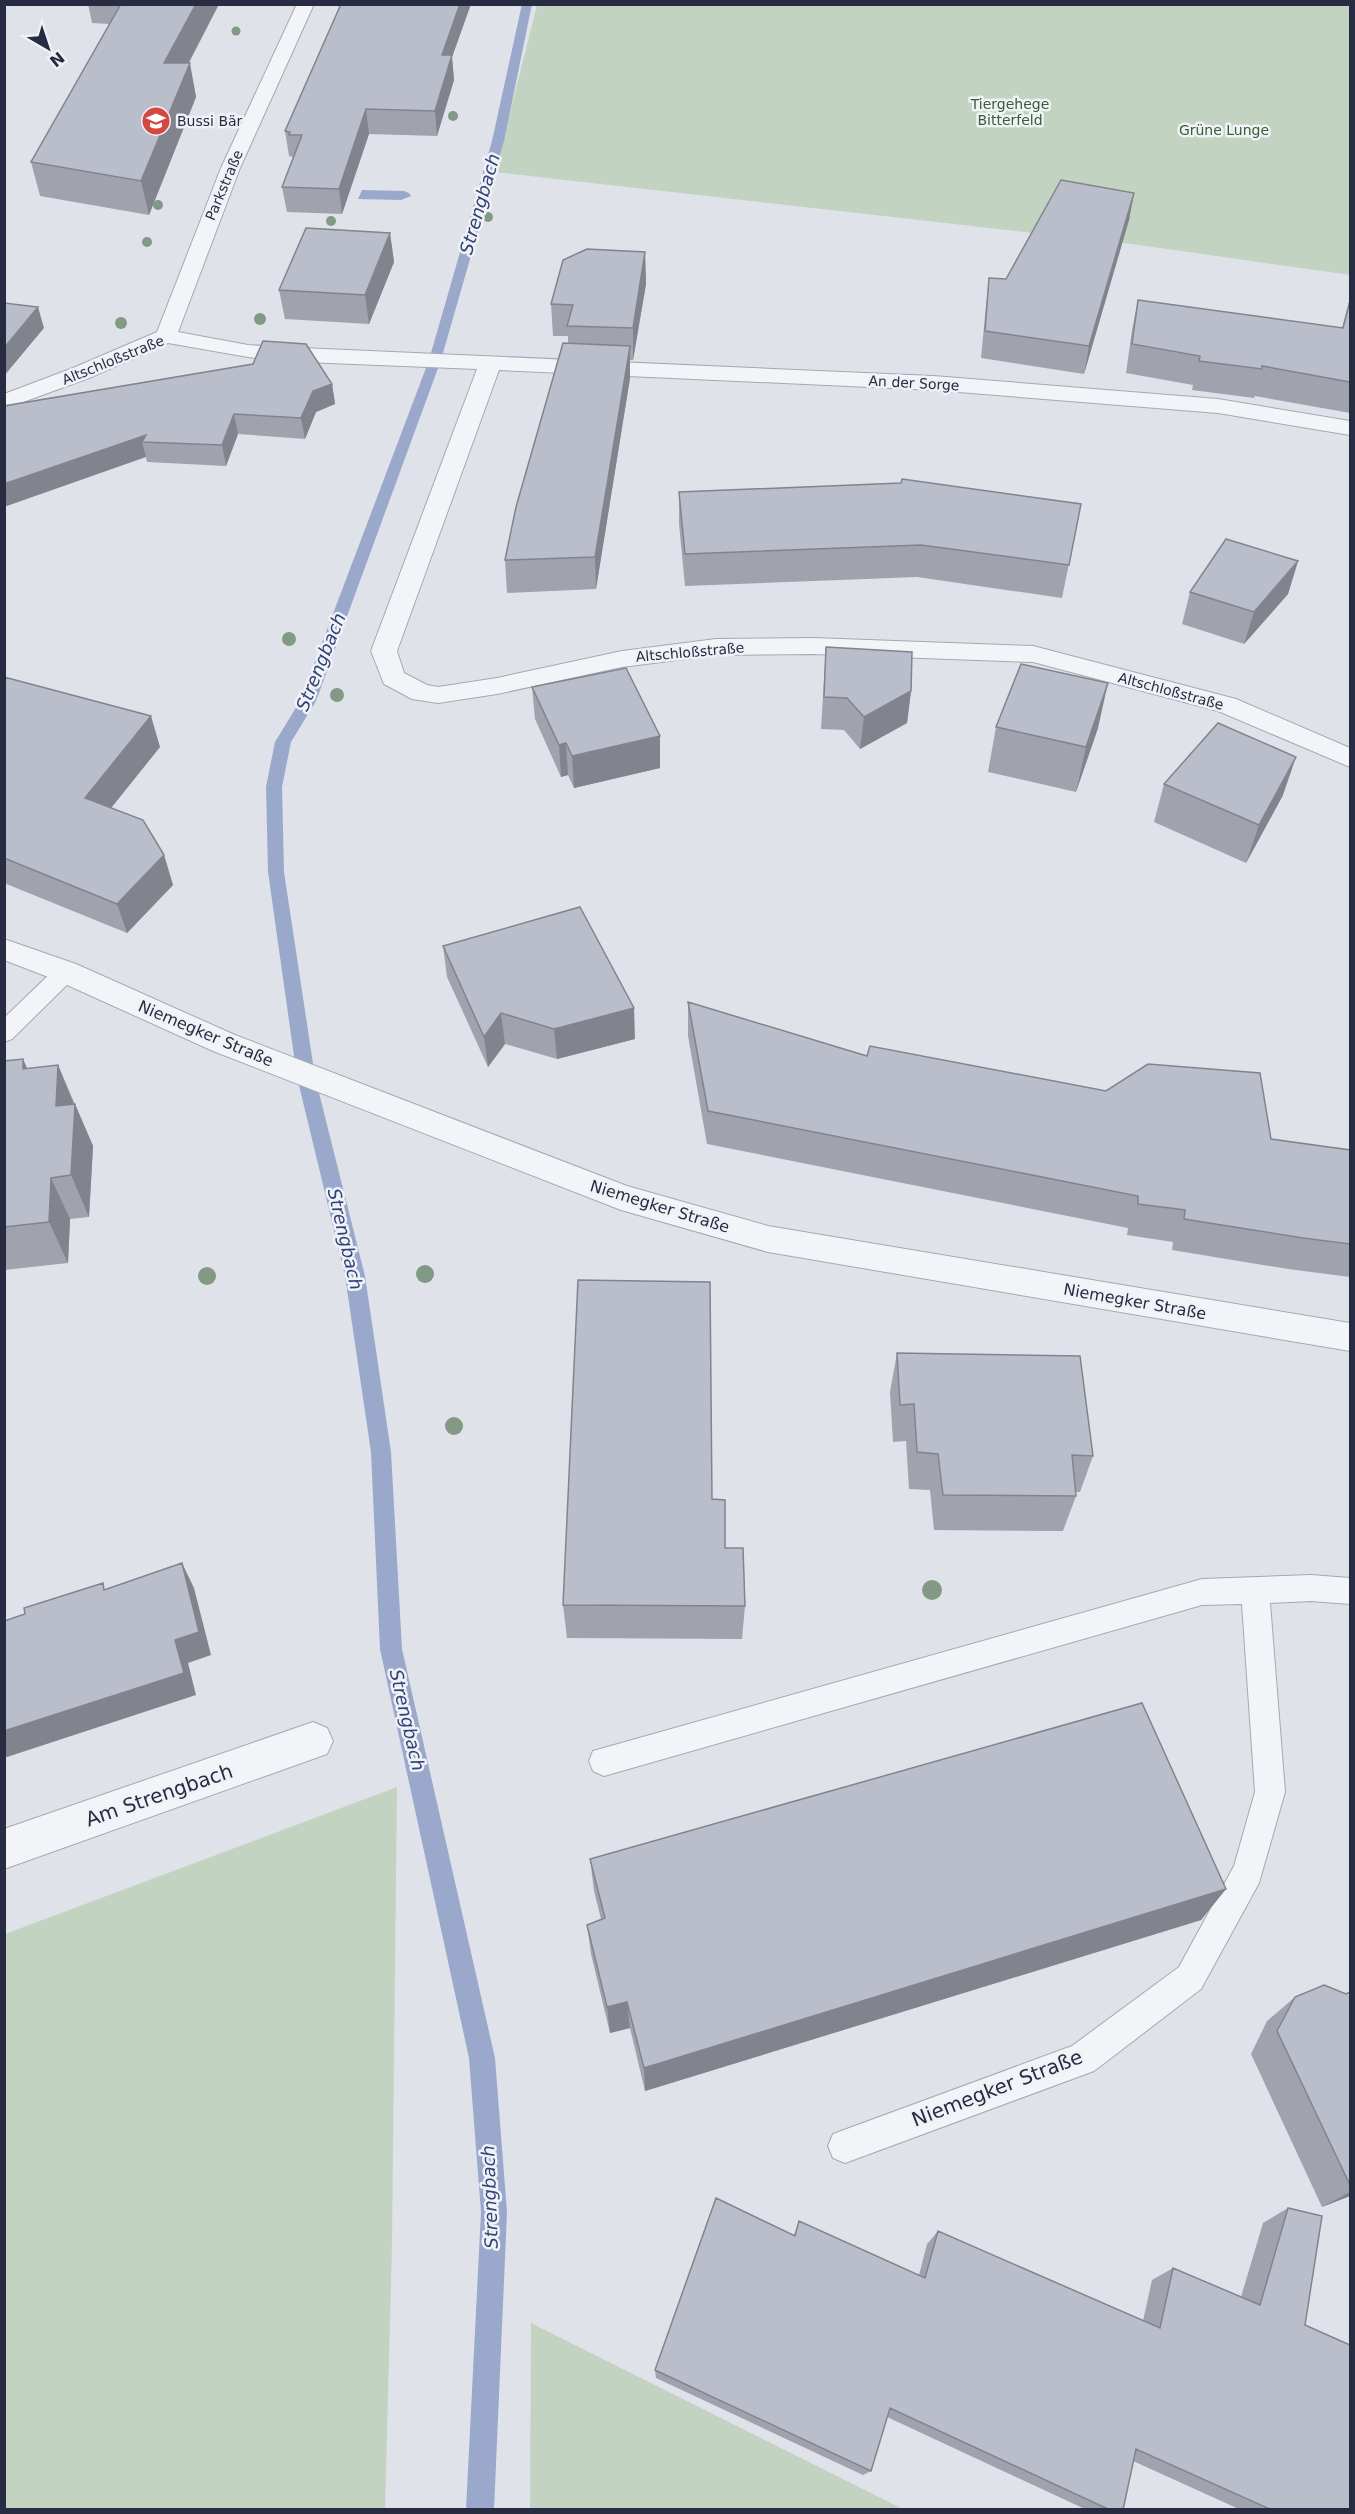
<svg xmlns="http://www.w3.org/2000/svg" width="1355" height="2514" font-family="'DejaVu Sans',sans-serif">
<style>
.green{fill:#c2d4c1}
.water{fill:#9aa8cb}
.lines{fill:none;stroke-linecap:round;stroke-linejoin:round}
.stream{fill:#9aa8cb;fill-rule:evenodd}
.service-casing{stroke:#a5a8b4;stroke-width:2}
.minor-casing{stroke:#a5a8b4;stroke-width:2}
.service{fill:#f3f4f8;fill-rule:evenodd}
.minor{fill:#f3f4f8;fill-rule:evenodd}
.tree{fill:#829986}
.wall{fill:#a0a3ae}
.shaded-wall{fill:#82848d}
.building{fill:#babdca;stroke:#82848d;stroke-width:1.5}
.labels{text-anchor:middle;stroke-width:5;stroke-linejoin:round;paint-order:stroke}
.far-park-label{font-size:14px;fill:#355e35;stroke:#f0f2f7}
.far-poi-label{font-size:14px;fill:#282c42;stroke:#f0f2f7;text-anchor:start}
.far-street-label{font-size:14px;fill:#282c42;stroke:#f0f2f7}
.street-label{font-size:16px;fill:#282c42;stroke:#f0f2f7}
.water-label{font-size:18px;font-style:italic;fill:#314277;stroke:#f0f2f7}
.near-street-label{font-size:20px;fill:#282c42;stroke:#f0f2f7}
</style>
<rect width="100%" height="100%" fill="#e0e2ea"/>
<!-- green -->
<path class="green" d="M537,5h813v270l-211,-30 -644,-73z
M397,1787l-5,458 -7,264h-380v-575z
M531,2323l372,186h-373z"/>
<!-- water -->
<path class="water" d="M362,190l42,1 5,2 2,3 -10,4 -43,-1z"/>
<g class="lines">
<!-- stream -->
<path class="stream" d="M522,4h10l-28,137 -63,219 -125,341 -25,41 -9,45 2,85 31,205 50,199 26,176 11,197 93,409 12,154 -13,298h-28l15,-298 -12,-154 -89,-409 -9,-197 -26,-176 -48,-199 -29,-205 -2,-85 9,-45 25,-41 129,-341 63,-219z"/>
<!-- service casing -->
<g class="service-casing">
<path id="service" d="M66,964l8,2 3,6 -3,6 -62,61 -8,3v-24l54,-52z
M1311,1575l39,3v26l-39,-3 -41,2 15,189 -26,91 -58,106 -107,82 -249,92 -12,-5 -5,-12 5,-12 239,-88 107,-79 55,-101 21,-74 -13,-188 -40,1 -598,171 -11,-5 -4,-10 4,-10 609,-172z"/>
</g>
<!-- minor casing -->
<g class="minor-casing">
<path id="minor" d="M297,4h17l-74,164 -62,164 70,13 32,2 653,29 285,23 132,22v14l-132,-22 -285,-23 -434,-20 -102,281 7,22 23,12 11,2 59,-9 125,-27 94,-12 97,-1 220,8 203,53 114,49v19l-132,-56 -185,-49 -220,-8 -97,1 -94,12 -125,27 -59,9 -26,-4 -28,-15 -13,-33 106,-282 -197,-8 -32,-4 -80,-14 -79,35 -85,31v-15l69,-26 84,-36 64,-164z
M4,939l72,25 159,71 392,151 141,40 582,97v28l-582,-99 -147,-42 -408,-159 -157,-71 -52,-20z
M313,1722l14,6 6,13 -6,13 -323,115v-40z"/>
</g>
<!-- service -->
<use href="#service" class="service"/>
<!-- minor -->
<use href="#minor" class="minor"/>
</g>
<!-- trees -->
<g class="tree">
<circle cx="236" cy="31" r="4.5"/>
<circle cx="453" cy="116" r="5"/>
<circle cx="158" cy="205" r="5"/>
<circle cx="488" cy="217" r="5"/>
<circle cx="331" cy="221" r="5"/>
<circle cx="147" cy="242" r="5"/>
<circle cx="260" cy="319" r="6"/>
<circle cx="121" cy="323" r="6"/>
<circle cx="289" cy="639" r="7"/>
<circle cx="337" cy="695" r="7"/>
<circle cx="425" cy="1274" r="9"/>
<circle cx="207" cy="1276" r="9"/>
<circle cx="454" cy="1426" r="9"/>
<circle cx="932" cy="1590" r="10"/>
</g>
<!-- wall -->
<path class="wall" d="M88,4h131l-30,59 7,34 -47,118 -109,-19 -9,-34 79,-138 -18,-1z
M341,4h130l-19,53 2,23 -17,56 -68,-2 -27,80 -55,-2 -5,-25 11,-29v-1l-4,-1 -4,-25z
M1134,193l-5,27 -45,154 -103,-16 5,-52 3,-28 17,1z
M390,233l4,29 -25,62 -84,-5 -6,-29z
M645,252l1,32 -13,76h-3v18l-34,211 -89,4 -2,-33 63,-217v-7h-15l-2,-32z
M1350,298v115l-95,-17 -1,2 -62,-8 1,-5 -67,-12 6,-43 6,-30 204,28z
M332,384l3,20 -19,8 -11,27 -67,-5 -12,32 -79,-4 -1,-5 -142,-51z
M679,492l402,12 -19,94 -145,-21 -232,9 -6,-62z
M1298,561l-10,33 -44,50 -62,-20 8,-32z
M826,647l85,44 -4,32 -47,26 -16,-19 -23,-1z
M4,677l156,70 -49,61 53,47 9,30 -46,48 -123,-50z
M532,687l128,49v32l-86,20 -6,-13 -7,2 -26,-58z
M996,727l102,1 -22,64 -88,-20z
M1164,784l119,11 -37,68 -92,-41z
M443,946l192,93 -78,20 -52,-15 -17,23 -41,-90z
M688,1002l179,54 404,83 79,11v127l-62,-8 -116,-19 1,-8 -46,-7 1,-7 -421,-84 -19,-108z
M4,1061l24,8 30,-4 35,81 -4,71 -19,2 -2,44 -64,7z
M897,1353l196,103 -13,36h-4v4l-13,35 -129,-1 -4,-40 -21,-1 -3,-48 -13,1 -3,-50z
M712,1499l13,49 20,58 -3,33 -175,-1 -4,-33z
M590,1859l636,30 -25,31 -556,171 -15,-63 -20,5 -19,-79 -4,-29 14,-6 -7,-28z
M1350,1992v204l-28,11 -71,-153 16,-33 28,-24 51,-3z
M1288,2208l17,117 45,185h-109l-108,-49 -10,49h-36l-200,-93 -16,54 -8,4 -207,-97 -1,-8 139,-135 5,-14 120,54 8,-31 11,-13 205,90 9,-41 21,-12 68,29 22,-74z"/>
<!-- shaded-wall -->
<path class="shaded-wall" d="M196,4h23l-48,92 -7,-33z
M460,4h11l-19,53 2,23 -17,56 -2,-25 7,-56z
M190,63l6,34 -47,118 -8,-34z
M366,109l3,25 -27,80 -3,-25z
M1134,193l-5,27 -45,154 5,-28z
M390,233l4,29 -25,62 -4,-29z
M645,252l1,32 -13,76v-32z
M38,307l6,21 -40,48v-28z
M630,346v32l-34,211 -1,-32z
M332,384l3,20 -19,8 -11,27 -4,-21 12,-27z
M234,414l4,20 -12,32 -4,-21z
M146,435l-4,7 4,15 -142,50v-23z
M1298,561l-10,33 -44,50 10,-32z
M1108,683l-10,45 -22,64 10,-45z
M911,691l-4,32 -47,26 4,-32z
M151,716l9,31 -65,81 -10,-30z
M660,736v32l-86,20 -2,-32z
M566,743l2,32 -7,2 -2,-32z
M1296,757l-13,38 -37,68 13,-38z
M164,855l9,30 -46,48 -10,-29z
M634,1008l1,31 -78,20 -3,-30z
M501,1013l4,31 -17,23 -4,-30z
M23,1059l19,42 -19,-32z
M58,1065l17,42v-3l18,42 -4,71 -18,-42 -15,-69z
M51,1178l19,41 -2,44 -19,-41z
M182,1563l12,25 17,67 -23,8 8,32 -192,63v-27l171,-91z
M1226,1889l-25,31 -556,171 -1,-23z
M627,2002l3,26 -20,5 -3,-26z
M1350,2192v4l-28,11z"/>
<!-- building -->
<path class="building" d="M121,4h75l-32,59h26l-49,118 -110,-19z
M341,4h119l-18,51h10l-17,56 -69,-2 -27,80 -57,-2 20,-52h-13l1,-3 -5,-1z
M1061,180l73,13 -45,153 -104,-15 4,-53 17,1z
M306,228l84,5 -25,62 -86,-5z
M587,249l58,3 -12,76 -66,-2 6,-21 -22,-1 12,-44z
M1138,300l205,28 7,-27v81l-88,-16v3l-63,-8 1,-5 -68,-12z
M4,303l34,4 -34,41z
M263,341l43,3 26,40 -19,7 -12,27 -67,-4 -12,31 -80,-3 4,-7 -142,49v-78l249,-42z
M563,343l67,3 -35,211 -90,3 11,-53z
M902,479l179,25 -12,61 -148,-20 -236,9 -6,-62 222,-9z
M1226,539l72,22 -44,51 -64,-20z
M826,647l86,5 -1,39 -47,26 -17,-19 -23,-1z
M1021,664l87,19 -22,64 -90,-20z
M626,668l34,68 -88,20 -6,-13 -7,2 -27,-58z
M4,677l147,39 -66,82 58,22 21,35 -47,49 -113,-46z
M1218,723l78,34 -37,68 -95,-41z
M580,907l54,101 -80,21 -53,-16 -17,24 -41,-91z
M688,1002l179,54 3,-10 236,45 42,-27 112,9 11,66 79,11v94l-47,-6 -119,-19 1,-9 -47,-6v-8l-430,-85z
M23,1059v10l35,-4 -2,41 19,-2 -4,71 -20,3 -2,44 -45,5v-166z
M578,1280l132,2 2,217 13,1v48h18l2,58 -182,-1z
M897,1353l183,3 13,100 -21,-1 4,41 -133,-1 -5,-41 -21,-2 -3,-48 -14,1z
M182,1563l17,69 -24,8 9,33 -180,58v-110l21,-7 -1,-6 79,-25 1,7z
M1142,1703l84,186 -582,179 -17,-66 -20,5 -20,-82 18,-7 -15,-59z
M1324,1985l22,9 4,-2v193l-73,-154 18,-34z
M716,2198l79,38 4,-15 126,57 13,-47 222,97 13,-60 87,37 28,-97 34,8 -17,109 45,20v165h-78l-136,-61 -13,61h-13l-220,-102 -19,63 -216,-101z"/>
<!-- icons -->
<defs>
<g id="school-disc" transform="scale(1.5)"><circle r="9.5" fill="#d34841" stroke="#f0f2f7"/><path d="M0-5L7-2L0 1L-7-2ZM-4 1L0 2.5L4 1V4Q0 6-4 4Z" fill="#fff"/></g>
</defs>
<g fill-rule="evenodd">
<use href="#school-disc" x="156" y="121"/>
</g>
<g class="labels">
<!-- far-park labels -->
<g class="far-park-label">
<text x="1010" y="109">Tiergehege<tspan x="1010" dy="16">Bitterfeld</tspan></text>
<text x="1224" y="135">Grüne Lunge</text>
</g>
<!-- far-poi labels -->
<g class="far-poi-label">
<text x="177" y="126">Bussi Bär</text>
</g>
<!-- far-street labels -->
<g class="far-street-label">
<text transform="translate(224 185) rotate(-67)" y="5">Parkstraße</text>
<text transform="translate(113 360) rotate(-22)" y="5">Altschloßstraße</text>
<text transform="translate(914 383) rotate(3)" y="5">An der Sorge</text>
<text transform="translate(690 652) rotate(-5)" y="5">Altschloßstraße</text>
<text transform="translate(1171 691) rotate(15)" y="5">Altschloßstraße</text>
</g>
<!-- street labels -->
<g class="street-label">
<text transform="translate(206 1033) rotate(23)" y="6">Niemegker Straße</text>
<text transform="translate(660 1206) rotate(17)" y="6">Niemegker Straße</text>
<text transform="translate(1135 1301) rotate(10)" y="6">Niemegker Straße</text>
</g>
<!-- water labels -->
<g class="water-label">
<text transform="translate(480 204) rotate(-74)" y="6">Strengbach</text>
<text transform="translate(321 662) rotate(-68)" y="6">Strengbach</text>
<text transform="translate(345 1239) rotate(77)" y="6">Strengbach</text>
<text transform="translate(407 1720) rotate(77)" y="6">Strengbach</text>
<text transform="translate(490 2197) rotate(-92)" y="6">Strengbach</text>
</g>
<!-- near-street labels -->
<g class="near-street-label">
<text transform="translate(159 1795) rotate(-19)" y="7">Am Strengbach</text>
<text transform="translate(997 2088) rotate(-21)" y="7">Niemegker Straße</text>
</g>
</g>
<!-- border -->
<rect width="1355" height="2514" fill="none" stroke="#282c42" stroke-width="12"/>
<!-- north arrow -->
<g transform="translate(48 48) rotate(141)" stroke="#f0f2f7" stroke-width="4.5" paint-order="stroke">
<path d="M0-4.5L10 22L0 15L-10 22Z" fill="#282c42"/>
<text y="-9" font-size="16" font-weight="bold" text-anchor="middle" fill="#282c42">N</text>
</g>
</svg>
